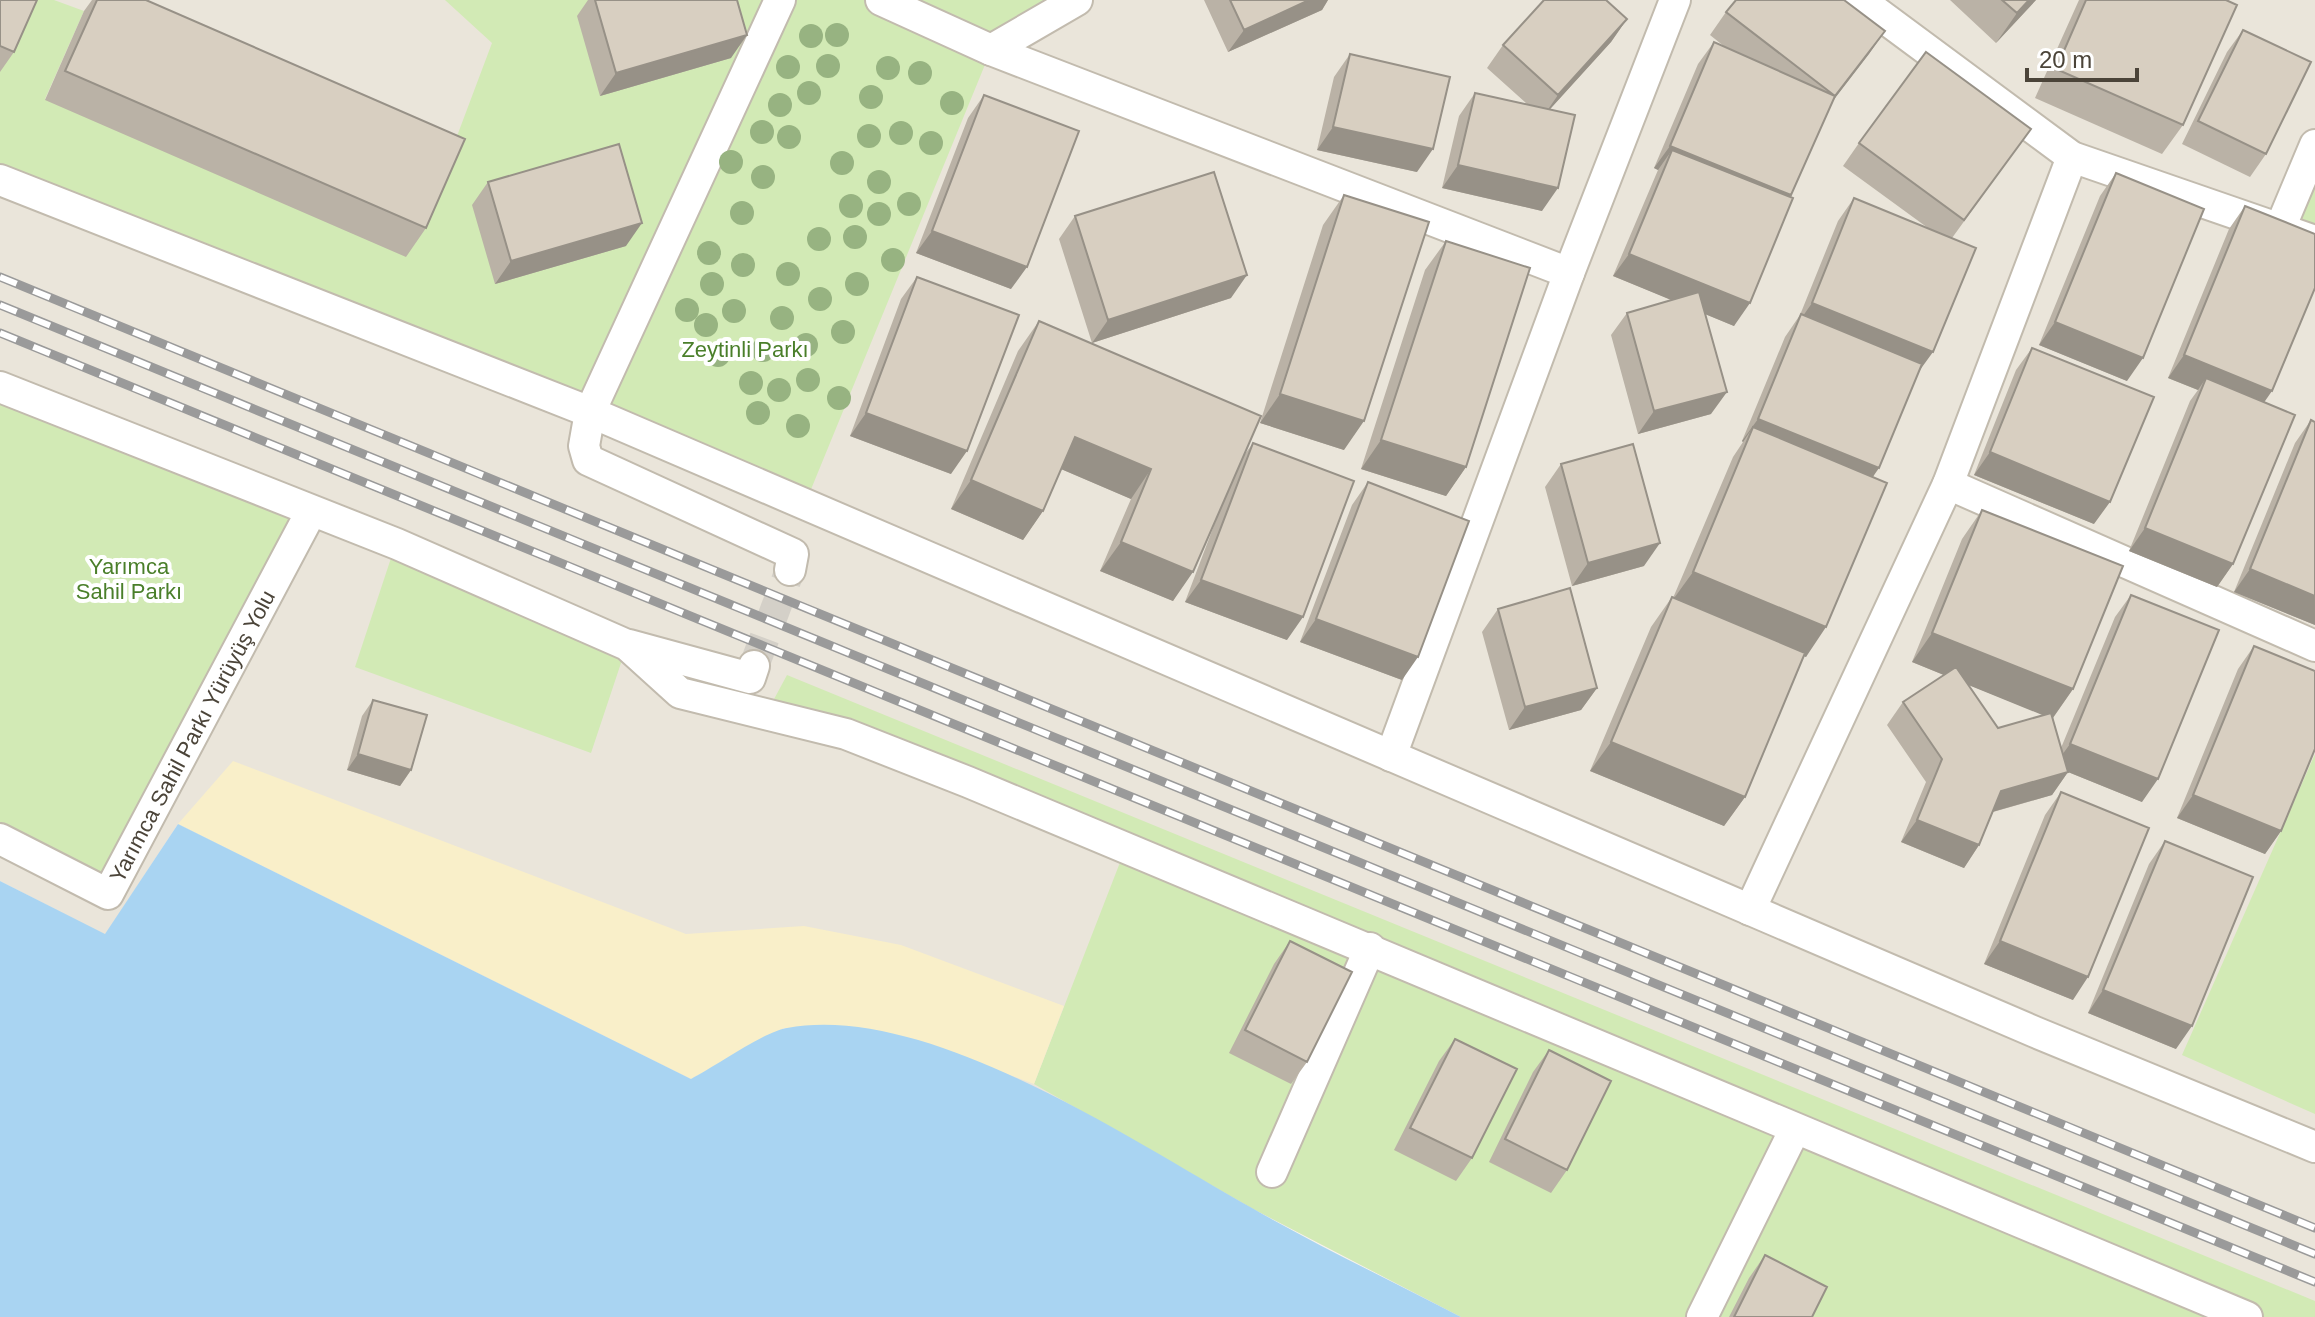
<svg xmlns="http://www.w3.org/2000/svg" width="2315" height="1317" font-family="Arial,sans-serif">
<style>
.residential{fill:#eae5da}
.green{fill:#d2eab5}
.sand{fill:#f9efc9}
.water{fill:#a9d4f2}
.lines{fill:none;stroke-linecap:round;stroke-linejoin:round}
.street-tunnel{stroke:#d4d0c8;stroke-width:30;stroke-dasharray:30 15;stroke-linecap:butt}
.street-casing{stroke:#c2bbae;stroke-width:34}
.street{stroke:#fff;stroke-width:30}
.rail-casing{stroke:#9a9a9a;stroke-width:9}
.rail{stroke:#fff;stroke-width:6;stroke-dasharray:18;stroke-linecap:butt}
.tree{fill:#97b381}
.wall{fill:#bab2a6;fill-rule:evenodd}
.shaded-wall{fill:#979187}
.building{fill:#d8cfc1;stroke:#979187;stroke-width:2}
.labels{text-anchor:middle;stroke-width:8;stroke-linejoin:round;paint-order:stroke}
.park-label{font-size:22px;fill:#4a7f2a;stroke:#fff}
.street-label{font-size:22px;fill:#4b4439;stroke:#fff}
</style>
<rect width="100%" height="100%" fill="#f6f3ec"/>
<!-- residential -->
<path class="residential" d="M0,0h2315v1317h-854l-206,-107 -471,-182 -93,51 -513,-255 -73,111 -105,-54z"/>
<!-- green -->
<path class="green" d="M29,0h25l30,11 -39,88 400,69 47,-125 -47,-43h632l-86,50 -186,454 -805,-336v-101z
M2315,145v96l-34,-15z
M0,387l311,125 -203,382 -108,-55z
M393,552l234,93 -36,108 -236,-86z
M787,675l1528,626v16h-854l-206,-107 -221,-126 92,-237 -360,-133z
M2315,754v360l-133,-59z"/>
<!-- sand -->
<path class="sand" d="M233,761l453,173 118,-8 97,19 163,61 -30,78 -120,-45 -130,-11 -93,51 -513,-255z"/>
<!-- water -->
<path class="water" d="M178,824l513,255c24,-12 72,-47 96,-51 141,-26 345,113 465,180 68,39 140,73 209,109h-1461v-436l105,53z"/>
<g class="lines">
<!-- street-tunnel -->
<path class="street-tunnel" d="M754,666l36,-96"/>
<!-- street casing -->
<g class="street-casing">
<g id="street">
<path d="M780,0l-190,412 -6,34 4,14 205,94 -3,16"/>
<path d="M881,0l110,50 578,223"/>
<path d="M1860,0l212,157 243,84"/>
<path d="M991,50l86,-50"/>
<path d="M0,180l590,232 1445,620 280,115"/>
<path d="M2281,226l34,-81"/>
<path d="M0,387l397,157 230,101 53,48 166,41 122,48 1279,535"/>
<path d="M1948,484l367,162"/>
<path d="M629,645l121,33 4,-12"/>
<path d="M1391,756l178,-483 106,-273"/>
<path id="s1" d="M0,839l108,55 203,-382"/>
<path d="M1750,910l198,-426 124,-327"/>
<path d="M1272,1172l98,-224"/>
<path d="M1702,1317l93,-188"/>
</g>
</g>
<!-- street -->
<use href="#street" class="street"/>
<!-- rail casing -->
<g class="rail-casing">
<path id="rail" d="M0,277l2315,951
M0,305l2315,949
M0,333l2315,949"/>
</g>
<!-- rail -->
<use href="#rail" class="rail"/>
</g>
<!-- trees -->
<g class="tree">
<circle cx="837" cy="35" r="12"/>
<circle cx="811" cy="36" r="12"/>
<circle cx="828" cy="66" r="12"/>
<circle cx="788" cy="67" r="12"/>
<circle cx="888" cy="68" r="12"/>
<circle cx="920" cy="73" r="12"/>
<circle cx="809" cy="93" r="12"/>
<circle cx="871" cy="97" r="12"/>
<circle cx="952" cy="103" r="12"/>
<circle cx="780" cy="105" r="12"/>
<circle cx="762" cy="132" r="12"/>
<circle cx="901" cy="133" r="12"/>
<circle cx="869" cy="136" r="12"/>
<circle cx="789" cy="137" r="12"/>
<circle cx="931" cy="143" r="12"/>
<circle cx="731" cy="162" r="12"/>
<circle cx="842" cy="163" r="12"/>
<circle cx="763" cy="177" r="12"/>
<circle cx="879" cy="182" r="12"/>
<circle cx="909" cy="204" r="12"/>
<circle cx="851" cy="206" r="12"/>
<circle cx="742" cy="213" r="12"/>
<circle cx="879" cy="214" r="12"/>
<circle cx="855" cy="237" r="12"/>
<circle cx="819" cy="239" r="12"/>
<circle cx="709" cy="253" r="12"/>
<circle cx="893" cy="260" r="12"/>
<circle cx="743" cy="265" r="12"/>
<circle cx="788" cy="274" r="12"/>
<circle cx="712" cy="284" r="12"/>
<circle cx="857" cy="284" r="12"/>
<circle cx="820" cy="299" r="12"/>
<circle cx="687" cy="310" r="12"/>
<circle cx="734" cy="311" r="12"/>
<circle cx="782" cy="318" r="12"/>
<circle cx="706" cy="325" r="12"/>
<circle cx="843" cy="332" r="12"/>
<circle cx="806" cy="345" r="12"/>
<circle cx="763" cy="350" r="12"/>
<circle cx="718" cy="355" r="12"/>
<circle cx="808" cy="380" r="12"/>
<circle cx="751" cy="383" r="12"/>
<circle cx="779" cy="390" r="12"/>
<circle cx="839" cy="398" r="12"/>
<circle cx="758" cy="413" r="12"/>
<circle cx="798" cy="426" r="12"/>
</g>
<!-- wall -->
<path class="wall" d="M0,0l14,52 -14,20z
M92,0h54l280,228 -20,29 -361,-157 39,-89z
M588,0h149l-6,58 -131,38 -23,-80z
M1204,0h124l-6,10 -94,42z
M1950,0h86l-40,43z
M2079,0h147l-43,125 -21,29 -127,-56z
M1726,12l159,19 -53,70 -98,225 -29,-12 6,100 -73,20 -27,-99 16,-22 45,-13 -59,-24 45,-106 -4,-2 44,-104 16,-22 11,5 -15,-12z
M1627,19l-16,23 -61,67 -8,102 -100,-23 17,-72 16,-23 52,11 -40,-36 16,-23z
M2243,30l23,124 -16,23 -68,-33 45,-92z
M1350,54l67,118 -100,-22 17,-73z
M984,95l27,194 -95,-36 52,-135z
M2031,129l-79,109 -34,134 -45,105 -67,180 -2,-1 -59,141 -21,29 -134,-55 61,-144 21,-30 1,1 60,-141 10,-15 -1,-1 43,-104 15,-22 38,-94 16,-23 74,30 -85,-62 16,-23z
M2116,173l11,208 -88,-36 61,-149z
M488,182l138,64 -131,38 -23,-79z
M1344,195v255l-84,-27 63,-198z
M2245,206l19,196 -31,162 -16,23 -88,-36 61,-150 8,-11 -30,-12 61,-149z
M1075,216l156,82 -139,45 -33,-104z
M1446,241l20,226 -20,29 -85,-27 64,-199z
M917,277l34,197 -101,-38 51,-137z
M1039,321l203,137 11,-15 34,197 -102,-38 36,-95 -48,94 -73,-30 31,-72 -70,-30 -18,42 -20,29 -72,-31 67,-158z
M2032,348l62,176 -120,-49 42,-105z
M2311,420l4,205 -81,-33 61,-149z
M1561,464l83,102 -72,20 -27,-99z
M1368,482l34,198 -102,-38 52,-137z
M1982,510l91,179 -20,29 8,30 54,-131 16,-22 11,207 -74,-30 -16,23 -59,17 -14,33 -15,23 -63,-26 25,-60 -39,-57 16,-23 41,-27 -32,-13 50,-123zM1969,685l75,30 -46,13z
M1498,609l99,79 -16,22 -72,20 -27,-98z
M2254,646l27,185 -16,23 -88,-36 61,-149z
M373,700l38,70 -11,16 -53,-16 15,-54z
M2061,792l12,208 -89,-36 61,-149z
M2165,841l11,208 -88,-36 61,-149z
M1290,941l17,121 -16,22 -62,-31 45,-89z
M1455,1039l17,119 -16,23 -62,-31 45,-89z
M1549,1050l18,120 -16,23 -62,-31 44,-90z
M1765,1255l47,62h-83l20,-39z"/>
<!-- shaded-wall -->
<path class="shaded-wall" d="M1309,0h19l-6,10 -94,42 16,-22z
M2029,0h7l-40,43 21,-30z
M1627,19l-16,23 -69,76 16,-23z
M1885,31l-16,23 -50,65 16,-23z
M747,35l-16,23 -131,38 16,-23z
M1333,127l100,22 -16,23 -100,-22z
M1670,146l121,49 -16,23 -103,-68 -14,20 -4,-2z
M1458,165l100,23 -16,23 -100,-23z
M642,223l-16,23 -131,38 16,-23z
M932,231l95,36 -16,22 -95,-36z
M1629,254l121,49 -16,23 -121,-50z
M1247,275l-16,23 -139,45 16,-23z
M1812,303l121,49 -16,22 -121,-48z
M2055,322l88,36 -16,23 -88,-36z
M2184,355l88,36 -16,23 -50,-36 -8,12 -30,-12z
M1727,392l-16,22 -73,20 16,-23z
M1280,394l84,27 -20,29 -84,-27z
M866,413l101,38 -16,23 -101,-38z
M1758,419l121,49 -16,23 -110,-64 -10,15 -1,-1z
M1075,437l76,32 -20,30 -77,-33z
M1381,440l85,27 -20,29 -85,-27z
M1990,452l120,50 -16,22 -120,-49z
M971,480l72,31 -20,29 -72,-31z
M2145,528l88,36 -16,23 -88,-36z
M1121,542l72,30 -20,29 -73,-30z
M1660,543l-16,23 -72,20 16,-23z
M2250,569l65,27v29l-81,-33z
M1693,572l133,55 -20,30 -134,-56z
M1201,580l102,37 -16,23 -102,-38z
M1316,619l102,38 -16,23 -102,-38z
M1932,633l141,56 -21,30 -140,-57z
M1597,688l-16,22 -72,20 16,-23z
M1611,742l134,55 -21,29 -134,-55z
M2070,744l88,35 -16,23 -74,-30 -16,23 -67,19 16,-23 53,-25z
M358,754l53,16 -11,16 -53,-16z
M2193,795l88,36 -16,23 -88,-36z
M1917,820l62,25 -15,23 -63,-26z
M2000,941l88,36 -15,23 -89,-36z
M2103,990l89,36 -16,23 -88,-36z"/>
<!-- building -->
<path class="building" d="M0,0h37l-23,52 -14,-6z
M97,0h49l319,139 -39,89 -361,-157z
M595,0h142l10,35 -131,38z
M1230,0h79l-65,30z
M1544,0h62l21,19 -69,76 -55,-50z
M1736,0h108l41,31 -50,65 -44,99 -121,-49 44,-104 121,54 -109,-84z
M2002,0h27l-12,13z
M2086,0h140l11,5 -54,120 -127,-56z
M2243,30l68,32 -45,92 -68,-33z
M1926,52l105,77 -67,91 -105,-77z
M1350,54l100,23 -17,72 -100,-22z
M1475,93l100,22 -17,73 -100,-23z
M984,95l95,36 -52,136 -95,-36z
M619,144l23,79 -131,38 -23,-79z
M1672,150l121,48 -43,105 -121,-49z
M1214,172l33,103 -139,45 -33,-104z
M2116,173l88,36 -61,149 -88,-36z
M1344,195l85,27 -65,199 -84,-27z
M1854,198l122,50 -43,104 -121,-49z
M2245,206l70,28v54l-43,103 -88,-36z
M1446,241l84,27 -64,199 -85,-27z
M917,277l102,38 -52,136 -101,-38z
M1699,292l28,100 -73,19 -27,-98z
M1801,314l121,50 -43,104 -121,-49z
M1039,321l222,95 -68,156 -72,-30 30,-73 -76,-32 -32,74 -72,-31z
M2032,348l122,49 -44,105 -120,-50z
M2206,378l89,37 -62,149 -88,-36z
M2311,420l4,2v174l-65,-27z
M1753,427l134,56 -61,144 -133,-55z
M1253,443l101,38 -51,136 -102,-37z
M1633,444l27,99 -72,20 -27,-99z
M1368,482l101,39 -51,136 -102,-38z
M1982,510l141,56 -50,123 -141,-56z
M1570,588l27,100 -72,19 -27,-98z
M2131,595l88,35 -61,149 -88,-35z
M1672,597l133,56 -60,144 -134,-55z
M2254,646l61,25v78l-34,82 -88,-36z
M1956,667l42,61 53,-15 17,59 -67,19 -22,54 -62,-25 25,-61 -39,-57z
M373,700l54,15 -16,55 -53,-16z
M2061,792l88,36 -61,149 -88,-36z
M2165,841l88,36 -61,149 -89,-36z
M1290,941l62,31 -45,90 -62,-32z
M1455,1039l62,30 -45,89 -62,-30z
M1549,1050l62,31 -44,89 -62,-31z
M1765,1255l62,32 -15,30h-78z"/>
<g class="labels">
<!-- park labels -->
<g class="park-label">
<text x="745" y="357">Zeytinli Parkı</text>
<text x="129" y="574">Yarımca<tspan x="129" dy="25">Sahil Parkı</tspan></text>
</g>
<!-- street labels -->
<g class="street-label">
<text dy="8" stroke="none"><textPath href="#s1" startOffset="300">Yarımca Sahil Parkı Yürüyüş Yolu</textPath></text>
</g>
</g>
<!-- scale -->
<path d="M2027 68v12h110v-12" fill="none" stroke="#4b4439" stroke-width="4"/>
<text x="2039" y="68" font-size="24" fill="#4b4439" stroke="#ffffff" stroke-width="6" paint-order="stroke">20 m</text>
</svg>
